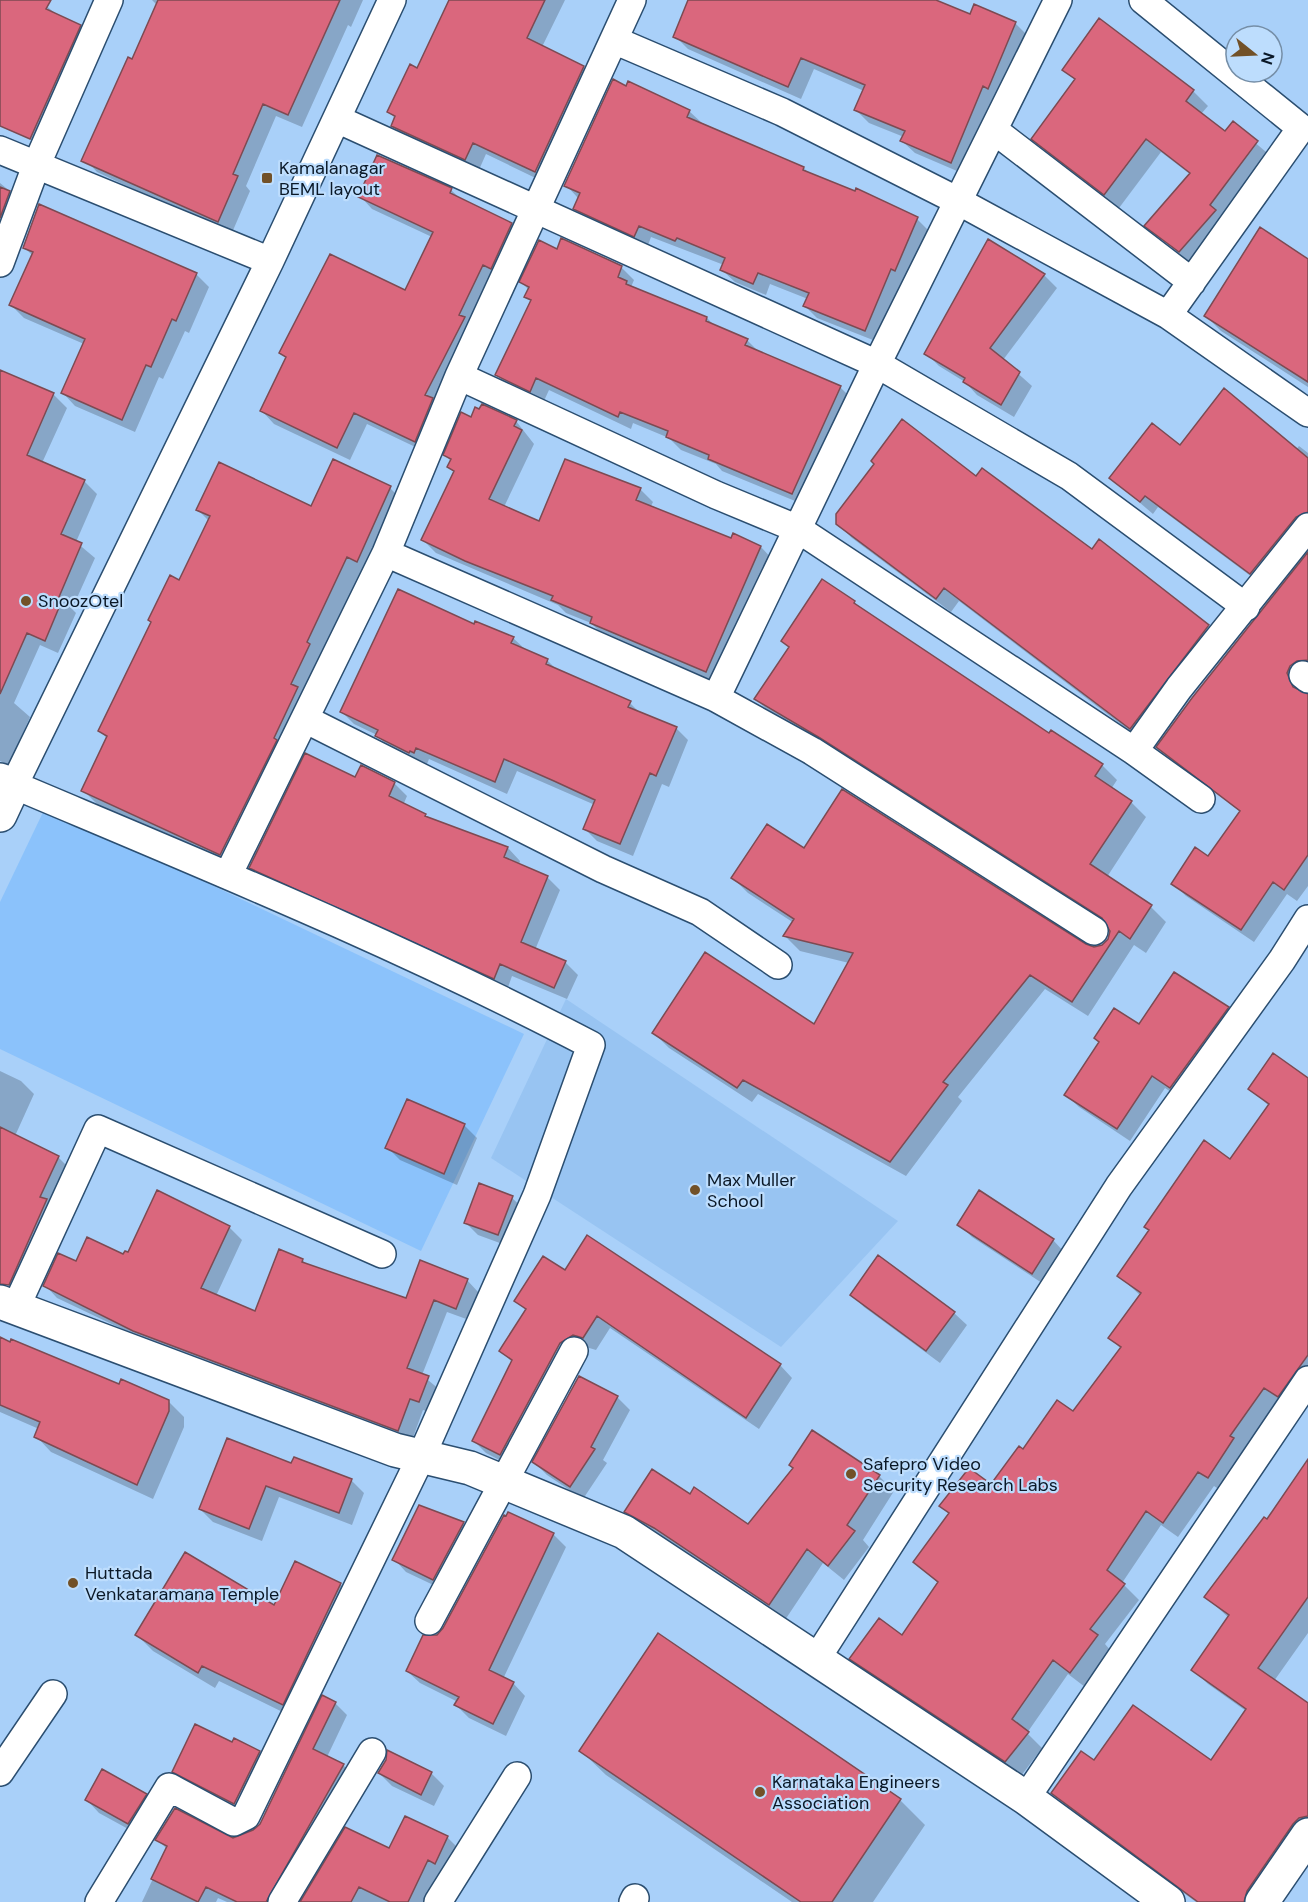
<svg xmlns="http://www.w3.org/2000/svg" width="1308" height="1902" font-family="'DM Sans',sans-serif">
<style>
.built{fill:#98c4f2}
.green{fill:#8bc2fb}
.shadow{fill:#0003}
.building{fill:#da677d;stroke:#7d4a52;stroke-width:1.5}
.lines{fill:none;stroke-linecap:round;stroke-linejoin:round}
.street-casing{stroke:#2b4e70;stroke-width:30}
.secondary-casing{stroke:#2b4e70;stroke-width:36}
.street{stroke:#fff;stroke-width:27}
.secondary{stroke:#fff;stroke-width:33}
.poi-dot{fill:#725128;stroke:#bdddfd;stroke-width:2}
.labels{text-anchor:middle;stroke-width:4.5;stroke-linejoin:round;paint-order:stroke}
.poi-label{font-size:18px;fill:#0a1827;stroke:#bdddfd;text-anchor:start}
</style>
<rect width="100%" height="100%" fill="#a9d0f9"/>
<!-- built -->
<path class="built" d="M566,999l332,222 -117,126 -290,-189z"/>
<!-- green -->
<path class="green" d="M46,806l478,228 -103,217 -421,-202v-147z"/>
<!-- shadow -->
<path class="shadow" d="M0,0h39l22,18 19,9 13,12 -48,108 -45,-23z
M152,0h211l-12,27 -3,-2 -46,102 -26,-11 -30,70 4,5 -19,44 -134,-63 -13,-14 49,-97 24,-56z
M451,0h114l-23,47 42,20 12,13 -48,104 -62,-30 -8,18 -73,-34 -12,-12 3,-7 -7,-7 29,-43z
M701,0h231l39,16 44,7 13,13 -64,138 -49,-21 -13,-12 2,-4 -35,-14 -13,-13 8,-19 -50,-22 -13,30 -113,-50 -13,-13z
M1064,70l129,21 15,15 -7,8 25,19 7,-9 39,33 -78,109 -48,-40 45,-51 -30,-23 -42,56 -71,-55 -15,-14 43,-58z
M689,111l13,12 102,45 6,7 107,44 12,12 -21,52 -5,-2 -25,61 -61,-24 -12,-12 3,-7 -38,-15 -4,11 -31,-13 -13,-12 2,-5 -73,-28 -4,11 -59,-27 -13,-12 3,-11 -12,-13z
M0,183l18,15 -18,46z
M451,190l12,11 48,23 13,13 -96,216 -61,-29 -17,36 -76,-36 -12,-13 25,-52 -6,-6 125,-61 26,-55 -60,-28 -12,-13z
M988,241l56,34 13,13 -54,72 29,26 -18,31 -37,-22 -12,-13 -26,-16 -13,-13z
M24,247l172,27 13,13 -20,46 -4,-2 -22,48 -4,-2 -24,55 -60,-26 -12,-13 21,-49 -60,-26 -13,-13 22,-49z
M558,251l63,16 13,13 -3,7 76,31 9,9 31,13 12,12 81,35 13,13 -48,105 -83,-34 -6,-7 -35,-14 -12,-12 -36,-15 -2,6 -82,-39 -6,13 -33,-15 -13,-13 35,-73 -6,-6 3,-6 -8,-8z
M1308,260v127l-87,-56 -15,-15z
M0,371l54,24 13,13 -25,55 42,18 13,13 -21,48 19,16 -23,51 4,4 -18,40 -18,-8 -26,58 16,14 -21,48 -9,-4z
M472,419l44,2 18,23 -30,63 36,16 100,-34 13,13 -3,6 82,32 29,7 12,13 -54,124 -115,-48 -13,-13 -25,-10 -8,-8 -122,-52 -13,-13 32,-67 -6,-6 2,-6 -6,-6z
M1299,446l9,7v80l-44,53 -106,-79 -5,7 -42,-36 69,-31 116,3z
M976,478l116,73 8,-10 122,99 -78,102 -185,-141 -8,11 -99,-74 -14,-14z
M390,488l15,15 -170,366 -137,-64 -15,-15 25,-51 -9,-8 81,-149 29,-61 -11,-11 114,-2z
M1308,555v121l-8,11v6l8,7v186l-11,15 -10,-7 -33,48 -68,-46 -13,-13 36,-25 32,-46 -83,-65z
M854,602l10,9 185,124 53,30 15,15 -6,9 20,13 15,15 -39,60 44,30 15,15 -20,31 -12,-8 -46,71 -43,-27 -87,108 4,4 -56,75 -148,-82 -6,8 -83,-54 -15,-15 161,-7 34,-63 -49,-12 -15,-15 9,-13 -46,-30 -15,-15 72,-28 280,96 16,1 8,-7 1,-14 -273,-174 -66,-38 -15,-15z
M475,626l38,12 13,12 21,10 11,11 72,32 11,11 35,14 12,12 -19,47 -7,-3 -29,72 -36,-15 -12,-12 10,-24 -78,-34 -10,23 -78,-35 -2,5 -5,-2 -1,3 -32,-17 -12,-13 -23,-11 -12,-12z
M356,779l38,4 13,13 -3,7 26,16 78,29 12,13 -1,4 28,12 13,13 -25,60 30,12 13,13 -11,24 -55,-23 -5,14 -243,-110 -13,-13z
M1228,1008l12,13 -57,79 -18,-12 -35,53 -51,-34 -13,-12 74,-69z
M0,1071l21,10 13,13 -19,42 43,21 13,13 -47,122 -24,-10z
M1308,1080v310l-85,102 -9,-6 -36,51 -17,-12 -39,58 17,17 -34,44 6,7 -26,36 -17,-13 -41,59 15,15 -21,28 -155,-103 -15,-15 51,-21 37,-53 -24,-22 35,-47 -9,-9 51,-20 31,-35 50,-38 48,-64 -11,-11 31,-42 -22,-20 112,-115 38,-55 -19,-17z
M464,1125l13,13 -20,47 -57,-25 -13,-13z
M512,1198l13,12 -14,37 -33,-12 -13,-13z
M959,1224l94,16 12,13 -20,32 -73,-48z
M229,1227l13,13 -26,56 40,17 46,-53 6,5 99,35 60,-20 12,13 -10,27 -22,-8 -25,63 18,15 -9,23 -8,-3 -12,33 -234,-88 -120,-57 -12,-13 31,-22 48,-7z
M565,1272l215,93 12,13 -33,51 -149,-101 -14,22 -10,-3 -73,120 -27,-14 -12,-12 39,-78 -12,-12 25,-40 -10,-11z
M852,1294l102,19 13,12 -27,38 -76,-56z
M0,1339l120,47 48,15 16,16v10l-31,72 -102,-47 -15,-16 3,-7 -39,-17z
M617,1397l13,13 -27,50 4,3 -24,36 -36,-24 -13,-13z
M1308,1462v171l-34,48 34,24v134l-44,63h-68l-128,-94 -15,-15 41,-31h117l35,-51 -38,-27 -15,-15 36,-51 -23,-21 61,-76z
M292,1465l59,15 13,13 -12,32 -73,-28 -17,44 -49,-19 -13,-13z
M879,1476l15,15 -31,49 6,7 -25,33 -21,-17 -38,57 -114,-77 -30,-16 -16,-16 65,-15 59,30z
M420,1506l44,17 12,13 -30,55 -40,-19 -12,-13z
M509,1514l45,21 12,12 -63,132 10,4 12,13 -19,40 -37,-18 -13,-13 2,-3 -38,-19 -13,-12 37,-42z
M340,1584l16,16 -57,120 -80,-39 -4,7 -62,-37 -16,-16 137,-28z
M335,1703l12,12 -20,42 16,8 12,12 -72,125h-56l-9,-4 -2,4h-74l25,-53 -10,-10 84,-1 14,-7z
M233,1744l26,8 10,10 -25,51 -60,-32 -10,-9z
M581,1751l319,49 25,25 -52,77h-81l-186,-127z
M379,1773h52l13,13 -10,20 -42,-20z
M146,1795l12,12 -17,29 -42,-23 -12,-13z
M406,1818l42,20 12,12 -13,25 -7,-4 -15,31h-123l87,-52z"/>
<!-- building -->
<path class="building" d="M0,0h51l-5,9 35,16 -51,114 -30,-13z
M158,0h182l-52,115 -25,-11 -30,70 5,2 -20,46 -137,-61 47,-104 4,2z
M449,0h96l-18,38 57,28 -49,106 -62,-29 -8,17 -74,-34 4,-10 -8,-4 23,-48 7,4z
M688,0h248l34,14 4,-10 42,18 -28,67 -5,-3 -32,77 -51,-22 5,-10 -51,-21 11,-25 -64,-27 -13,29 -115,-50z
M1099,18l95,72 -8,11 39,30 8,-10 25,20 -48,64 6,5 -37,42 -35,-26 46,-53 -44,-34 -42,56 -73,-56 44,-60 -13,-9z
M613,79l13,7 2,-5 62,29 -3,7 117,50 -1,3 52,21 1,-3 62,29 -23,54 -4,-2 -26,62 -62,-25 6,-13 -51,-20 -5,11 -33,-14 5,-12 -48,-20 -2,3 -36,-15 -5,11 -61,-28 7,-16 -16,-7z
M377,155l75,33 -2,5 62,30 -21,46 -8,-4 -24,50 6,2 -40,78 8,3 -18,44 -61,-29 -17,35 -77,-37 26,-54 -7,-4 51,-99 75,36 28,-58 -75,-35z
M0,187l10,4 -10,27z
M39,204l158,69 -21,48 -4,-2 -21,48 -5,-2 -24,55 -61,-27 24,-54 -76,-34 24,-53 -10,-4z
M1260,227l48,32v123l-104,-66z
M561,238l61,28 -4,11 9,4 -1,3 81,33 -1,4 42,18 -3,6 96,41 -49,108 -84,-35 1,-4 -43,-18 2,-6 -48,-19 -2,5 -82,-39 -6,14 -35,-17 36,-75 -7,-3 5,-10 -10,-5 20,-42 18,9z
M988,239l57,35 -55,74 30,24 -19,33 -38,-23 2,-4 -41,-24z
M0,370l54,23 -27,62 58,25 -24,54 21,9 -23,54 4,1 -18,43 -18,-8 -27,61z
M1224,388l84,70v54l-12,5 -46,57 -105,-78 -5,6 -31,-24 43,-55 28,22z
M482,404l35,16 -3,6 8,4 -33,69 50,22 26,-62 76,29 -5,12 95,38 2,-5 28,13 -55,126 -116,-49 2,-6 -41,-17 2,-4 -88,-35 -44,-21 33,-69 -7,-4 4,-8 -8,-4 18,-43 10,5 4,-10 4,2z
M902,419l74,57 6,-8 110,81 7,-10 110,86 -79,104 -186,-141 -8,11 -100,-75v-10l38,-50 -3,-3z
M333,459l58,27 -34,76 -10,-5 -40,85 3,2 -19,40 7,3 -24,51 3,2 -57,115 -139,-64 26,-55 -9,-5 53,-109 -3,-2 22,-45 9,5 31,-64 -14,-6 23,-48 92,44z
M1308,552v108l-11,1 -7,5 -3,7 6,14 15,7v161l-24,35 -11,-8 -32,48 -70,-46 24,-37 13,9 32,-45 -84,-64 36,-49z
M822,579l33,22 -1,2 195,130 2,-3 52,34 -8,12 37,25 -42,63 62,41 -22,34 -11,-8 -47,71 -42,-27 -87,107 5,3 -58,77 -147,-82 -6,8 -85,-55 53,-81 109,72 39,-71 -70,-17 11,-17 -63,-41 36,-54 37,24 38,-59 244,155 8,3 8,-2 6,-6 2,-8 -8,-13 -282,-180 -66,-39 35,-52 -8,-6z
M398,589l76,35 1,-3 39,16 -3,6 37,16 -2,5 85,37 -3,6 49,20 -21,49 -6,-3 -30,71 -37,-15 12,-29 -41,-19 -50,-22 -9,23 -79,-34 -2,5 -4,-2 -1,2 -34,-17 3,-6 -38,-18z
M305,753l50,24 6,-12 34,17 -6,14 37,18 -1,2 83,31 -4,10 44,19 -27,66 45,19 -12,27 -54,-24 -6,15 -245,-111z
M1174,972l55,35 -59,81 -18,-12 -35,53 -53,-34 35,-53 -5,-4 20,-30 25,16z
M1273,1053l35,25v277l-30,42 -14,-9 -34,48 4,2 -26,40 -10,-6 -35,51 -17,-12 -39,59 18,14 -35,45 8,6 -28,38 -17,-13 -41,59 17,13 -24,30 -156,-103 30,-41 23,17 36,-53 -25,-20 36,-49 -10,-7 30,-38 22,16 28,-38 4,3 34,-49 16,11 48,-64 -13,-9 33,-45 -24,-17 32,-46 -5,-3 60,-87 26,19 39,-55 -21,-15z
M407,1099l58,25 -21,50 -59,-26z
M0,1127l59,29 -19,41 7,2 -38,86 -9,-1z
M479,1183l34,13 -15,39 -34,-12z
M157,1190l73,36 -29,62 54,23 24,-62 24,10 -1,3 104,36 14,-38 48,19 -12,30 -22,-9 -27,68 22,8 -10,26 -9,-3 -12,32 -265,-100 -90,-45 15,-33 18,8 11,-24 36,17 2,-3 3,1z
M979,1190l75,49 -22,35 -75,-49z
M587,1235l194,129 -35,54 -149,-102 -14,22 -10,-3 -13,8 -60,112 -28,-14 40,-81 -13,-9 27,-42 -12,-8 29,-45 22,14z
M878,1255l77,57 -29,39 -76,-56z
M0,1337l10,5 1,-3 108,45 2,-5 48,21v11l-32,74 -103,-48 6,-15 -40,-17z
M579,1376l39,20 -27,51 4,2 -25,38 -38,-25z
M812,1430l68,45 -33,50 8,6 -27,35 -21,-17 -38,56 -115,-77 -30,-16 28,-43 38,25 4,-7 54,37 45,-56 -4,-3z
M227,1438l64,25 3,-6 58,22 -13,34 -73,-27 -17,43 -50,-20z
M1308,1459v138l-50,71 50,35v113l-9,2 -6,6 -46,67 -3,11h-46l-147,-109 30,-42 13,9 39,-55 78,55 35,-51 -55,-39 38,-55 -25,-18 60,-80 3,2z
M419,1505l45,17 -31,58 -41,-20z
M508,1512l46,21 -65,137 25,12 -21,42 -39,-19 5,-8 -53,-26 17,-36h14l6,-7 61,-113 2,1z
M185,1552l89,53 21,-44 46,22 -58,122 -81,-39 -4,7 -63,-38z
M658,1633l243,166 -69,103h-31l-222,-151z
M322,1695l14,7 -23,47 31,15 -78,138h-29l-31,-15 -8,15 -47,-23 16,-33 -12,-6 20,-32 58,30 20,-8 7,-6z
M195,1724l37,18 2,-4 26,13 -26,53 -62,-32z
M387,1750l45,22 -11,23 -43,-22 8,-13z
M102,1769l45,25 -19,30 -43,-24z
M405,1816l43,20 -13,28 -7,-4 -20,42h-18l-31,-15 -8,15h-51l45,-75 44,21z"/>
<g class="lines">
<!-- street casing -->
<g class="street-casing">
<path id="street" d="M1143,0l158,128 -133,187
M614,40l168,72 176,89 210,114 140,98
M337,119l540,245 192,112 177,131
M995,131l197,151
M0,150l270,111
M0,263l36,-97 73,-166
M459,376l257,119 82,34 336,222 45,-63 129,-161
M386,553l330,145 96,53 282,180
M1303,675l5,4
M716,698l161,-334 181,-364
M305,719l298,150 97,43 78,53
M1134,751l67,48
M228,875l158,-322 73,-177 173,-376
M16,1307l82,-178 284,125
M429,1621l145,-270
M817,1658l302,-472 163,-226 26,-41
M0,1772l53,-78
M1026,1798l282,-418
M99,1902l70,-115 65,35 12,-6 175,-359 116,-262 54,-150c-187,-98 -383,-178 -577,-260l256,-524 122,-261
M282,1902l90,-150
M438,1902l79,-126
M633,1902l2,-4"/>
</g>
<!-- secondary casing -->
<g class="secondary-casing">
<path id="secondary" d="M0,780l14,5 -14,30
M0,1302l395,148 75,18 154,64 402,266 142,104
M1262,1902l46,-67"/>
</g>
<!-- street -->
<use href="#street" class="street"/>
<!-- secondary -->
<use href="#secondary" class="secondary"/>
</g>
<!-- markers -->
<g class="poi-dot">
<rect x="261" y="172" width="12" height="12" rx="3"/>
<circle cx="26" cy="601" r="6"/>
<circle cx="695" cy="1190" r="6"/>
<circle cx="851" cy="1474" r="6"/>
<circle cx="73" cy="1583" r="6"/>
<circle cx="760" cy="1792" r="6"/>
</g>
<g class="labels">
<!-- poi labels -->
<g class="poi-label">
<text x="279" y="174">Kamalanagar<tspan x="279" dy="21">BEML layout</tspan></text>
<text x="38" y="607">SnoozOtel</text>
<text x="707" y="1186">Max Muller<tspan x="707" dy="21">School</tspan></text>
<text x="863" y="1470">Safepro Video<tspan x="863" dy="21">Security Research Labs</tspan></text>
<text x="85" y="1579">Huttada<tspan x="85" dy="21">Venkataramana Temple</tspan></text>
<text x="772" y="1788">Karnataka Engineers<tspan x="772" dy="21">Association</tspan></text>
</g>
</g>
<!-- north arrow -->
<g transform="translate(1254 54) rotate(108)"><circle r="28" fill="#bdddfd" stroke="#758ea7" stroke-width="1.5"/>
<path d="M0-4.5L10 22L0 15L-10 22Z" fill="#725128"/>
<text y="-9" font-size="16" font-weight="bold" text-anchor="middle" fill="#0a1827">N</text>
</g>
</svg>
